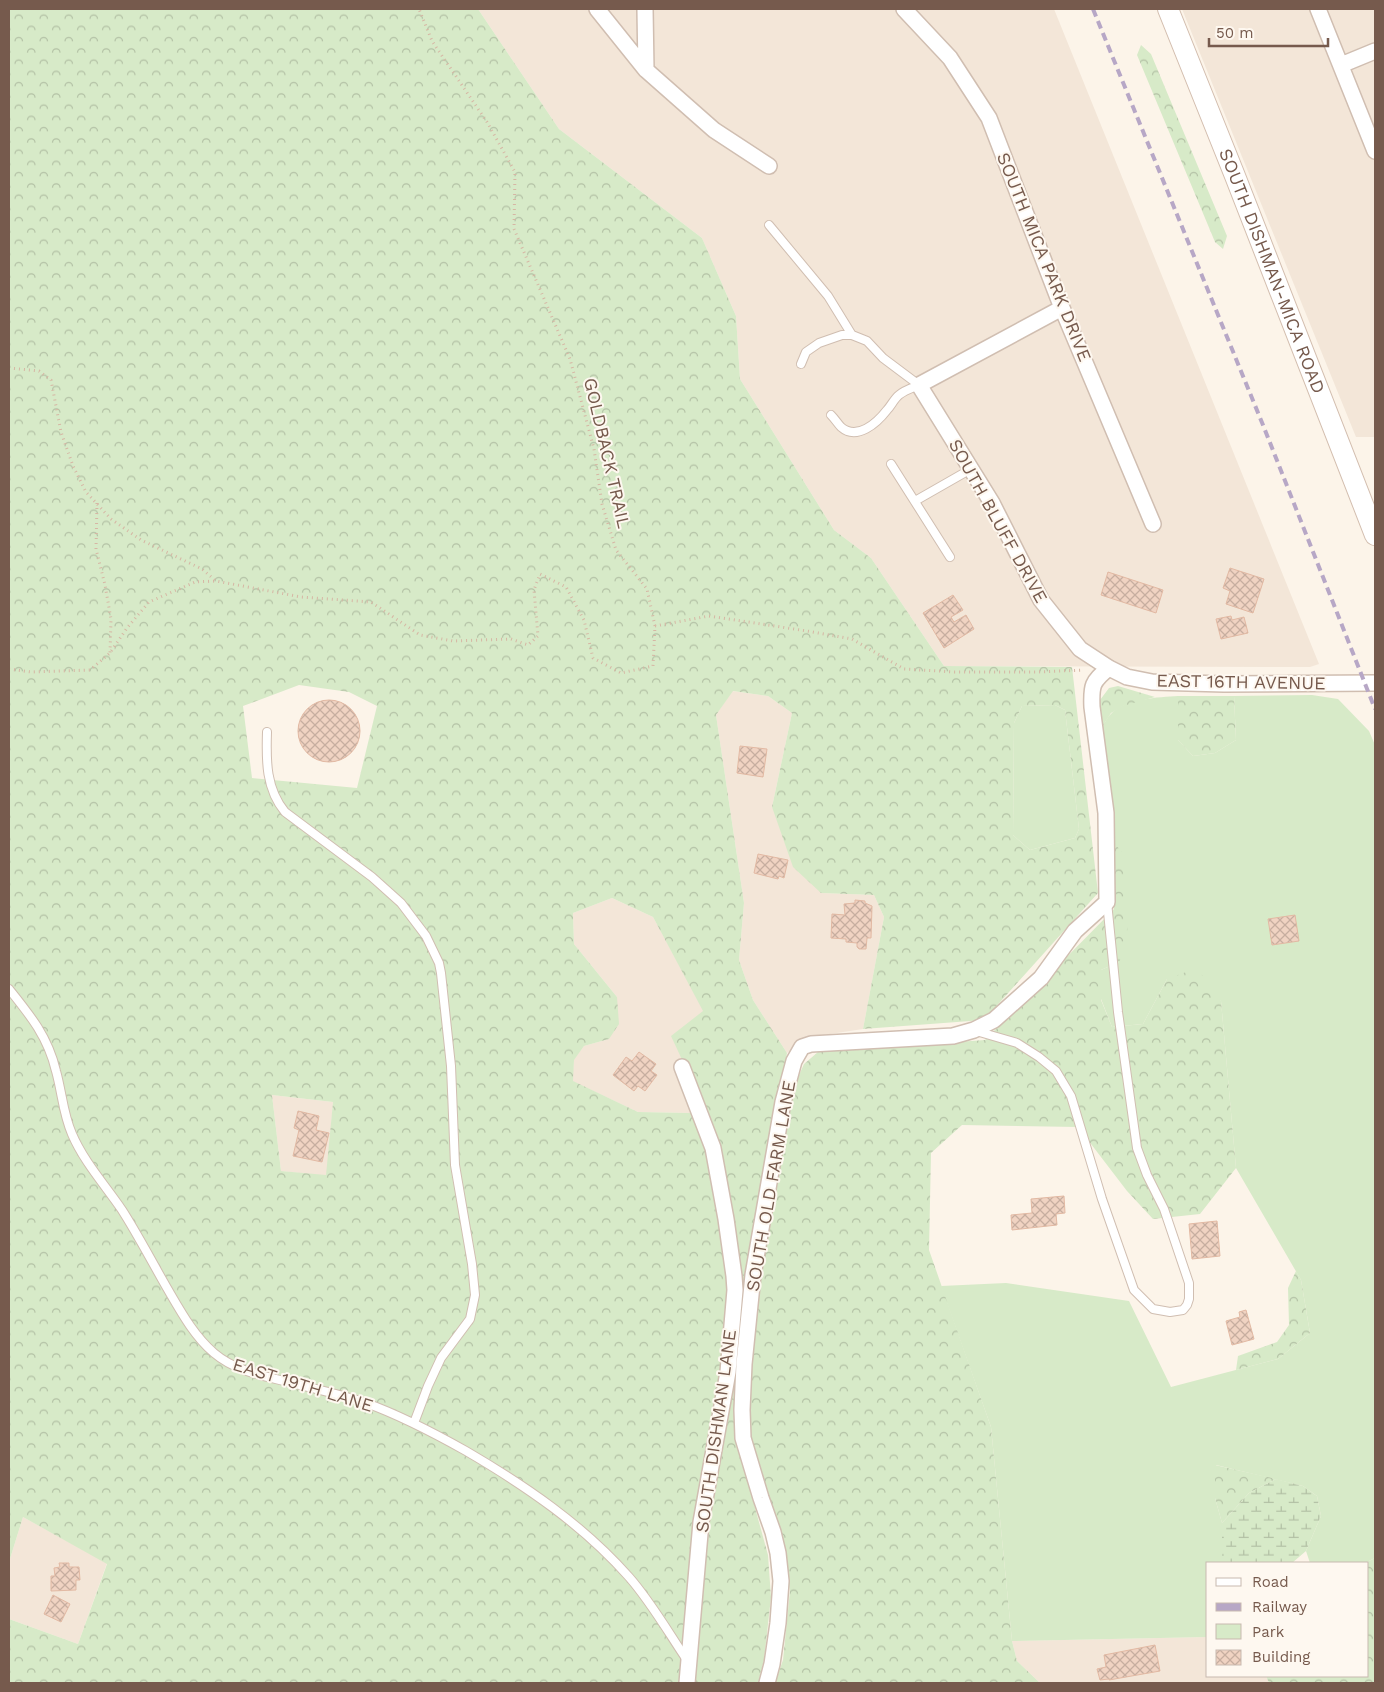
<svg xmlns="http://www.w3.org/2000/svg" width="1384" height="1692" font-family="'Work Sans',sans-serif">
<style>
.residential{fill:#f3e6d8}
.green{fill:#d7eac8}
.forest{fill:url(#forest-crowns);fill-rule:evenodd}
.wetland{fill:url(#wetland-marsh)}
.building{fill:url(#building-cross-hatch);stroke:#e2b9a3}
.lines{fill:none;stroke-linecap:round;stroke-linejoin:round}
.service-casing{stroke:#d0beb1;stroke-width:10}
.minor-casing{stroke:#d0beb1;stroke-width:18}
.secondary-casing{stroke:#d3beaf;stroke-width:22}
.path{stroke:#d6b6a4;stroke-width:3;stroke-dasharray:1 4;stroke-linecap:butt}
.service{stroke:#fff;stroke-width:8}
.minor{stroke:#fff;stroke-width:15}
.secondary{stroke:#fff;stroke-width:20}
.rail{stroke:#b7a7c6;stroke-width:4;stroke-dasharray:8 5;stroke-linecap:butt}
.labels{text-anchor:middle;stroke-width:4;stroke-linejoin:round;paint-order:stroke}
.street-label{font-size:18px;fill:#765a4d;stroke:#fef8f0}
</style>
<defs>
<pattern id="forest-crowns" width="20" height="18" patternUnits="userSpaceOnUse" patternTransform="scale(1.25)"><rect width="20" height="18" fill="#d7eac8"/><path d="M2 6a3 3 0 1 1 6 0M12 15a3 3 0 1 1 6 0" fill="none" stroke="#b3c1a5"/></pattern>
<pattern id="wetland-marsh" width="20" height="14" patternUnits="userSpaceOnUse" patternTransform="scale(1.25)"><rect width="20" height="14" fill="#d7eac8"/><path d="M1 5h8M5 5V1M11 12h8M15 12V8" fill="none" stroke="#b3c1a5"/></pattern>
<pattern id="building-cross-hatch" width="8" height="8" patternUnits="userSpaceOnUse" patternTransform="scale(1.25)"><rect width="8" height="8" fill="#f0d3c2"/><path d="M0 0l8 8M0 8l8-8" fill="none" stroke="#c7aea0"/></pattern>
</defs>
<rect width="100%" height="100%" fill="#fcf4e9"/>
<!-- residential -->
<path class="residential" d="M478,9h576l265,655 -9,3 -366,-1 -73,-108 -37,-28 -94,-151 -4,-63 -34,-78 -143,-109z
M1182,9h193v428h-19z
M732,691l36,5 24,17 -20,94 49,86 53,2 10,22 -21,112 -53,8 -23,16 -34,-53 -14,-40 5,-57 -28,-188z
M612,898l41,19 51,94 1,96 -13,6 -54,-1 -66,-31 2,-22 10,-13 25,-7 8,-42 -43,-53 -1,-31z
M272,1095l61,7 -6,74 -46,-5z
M23,1517l84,46 -29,81 -69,-25v-57z
M1208,1637v39h58l3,7h-229l-23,-22 -5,-20z"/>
<!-- green -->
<path class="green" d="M1312,695l26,4 31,32 6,14v813l-10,5h-55l-4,-12 15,-35 -4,-20 -14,-10 -87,-21 -1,33 7,25v40h-14v74l-196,4 -21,-214 -50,-141 65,-3 123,18 42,86 107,-28 32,-26 -9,-53 -65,-112 -15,-167 -54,-22 -24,45 -31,3 -11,-28v-29l18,-8 -7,-121 -10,-114c3,-4 5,-10 9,-13 13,-15 48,-17 67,-18v44l15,16 22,-3 21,-13 -2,-44z
M1055,705l10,5 14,119 -4,9 -45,12 -17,-15 1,-112 8,-17z"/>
<!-- forest -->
<path class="forest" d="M9,9h469l81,120 143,109 34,78 4,63 94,151 37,28 73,108 128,1 26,226 -114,127 -121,9 21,-112 -10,-22 -53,-2 -28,-26 -21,-60 20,-94 -24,-17 -35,-5 -17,24 28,188 -5,57 14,40 34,53 -39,223 -11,166 31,113 3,42 -7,63 -6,23h-749v-64l69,25 29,-80 -84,-47 -14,45zM299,685l50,7 28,14 -20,82 -105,-10 -9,-72zM1055,705l10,5 14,119 -4,9 -45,12 -17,-15 1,-112 8,-17zM612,898l41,19 50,94 -32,25 33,71 -12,6 -54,-1 -65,-31 1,-21 10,-14 25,-7 10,-15 -2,-27 -43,-53 -1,-31zM272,1095l61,7 -7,73 -45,-4z
M1141,45l10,9 76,182 -4,13 -8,-7 -78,-187z
M1118,686l37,11 -32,9 -12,7 -9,14 -2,-27 9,-12z
M1178,696h56l2,44 -21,13 -22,3 -15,-16z
M1112,841l11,12 5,90 -9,19 -18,8v30l11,27 31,-3 24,-45 30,-11 24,33 15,167 -36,46 -47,5 -26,-28 -49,-64 -116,-2 -31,28 -2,97 62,177 21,214 5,20 23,22h-265l8,-23 7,-69 -8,-56 -34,-99v-28l9,-113 34,-202 13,-29 14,-12 167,-12 129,-131z
M1296,1271l5,9 9,53 -32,26 -42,11 2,-14 39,-14 12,-17 -1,-37z
M1215,1465l61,14 -27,14 -27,30 -7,-25z
M1375,1558v125h-106l-3,-7h102v-113h-3z"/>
<!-- wetland -->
<path class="wetland" d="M1276,1479l27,7 14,10 4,20 -15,35 -14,12h-70v-40l27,-30z"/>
<!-- building -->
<path class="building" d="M1230,568l34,11 -11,34 -27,-9 4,-13 -7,-3z
M1108,572l55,18 -7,23 -55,-18z
M953,595l10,15 -12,7 3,5 12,-7 8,14 -30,19 -21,-35z
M1231,616l1,4 12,-3 4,16 -27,6 -5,-20z
M298 731a31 31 0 1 1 62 0a31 31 0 1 1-62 0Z
M740,746l27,3 -4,28 -26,-4z
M758,854l30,6 -4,18 -5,-2 -1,3 -24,-6z
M855,900l10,1v2l7,3 -1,32h-4l-1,11h-7l-2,-2v-4l-11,-1v-3l-15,-1 1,-24 13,1 -1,-11 11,-1z
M1295,915l4,26 -27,4 -4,-26z
M639,1052l17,12 -5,7 6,4 -12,16 -7,-5 -4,5 -21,-16 13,-18 6,4z
M298,1111l21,5 -3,14 13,3 -7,29 -29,-6 6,-26 -5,-2z
M1064,1196l1,17 -9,1 1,11 -45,5 -1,-15 21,-2 -1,-14z
M1217,1221l3,35 -28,3 -3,-35z
M1246,1310l8,29 -22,6 -6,-24 14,-4 -1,-5z
M59,1563h10v4h10l1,13h-4v10l-25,1v-15h4l-1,-8 6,-1z
M53,1595l17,9 -9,18 -17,-8z
M1155,1645l5,26 -51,9v-1l-9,1 -3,-11 9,-2 -2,-12z"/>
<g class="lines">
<!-- service casing -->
<g class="service-casing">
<path id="service" d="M769,225l59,71 24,39
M801,364l5,-12 13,-9 23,-8h10l15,6 16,17 36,27c-7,3 -14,5 -20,10 -5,4 -8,11 -12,15 -10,13 -30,31 -46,17 -3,-3 -6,-8 -10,-12
M891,464l59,93
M915,501l56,-32
M267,732c-1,29 -1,57 18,80l87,65 29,26 25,33 13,27 2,10 10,93 4,99 17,99 3,31 -5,24 -29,39 -13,28 -14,37
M9,989c21,26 39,48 47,82 6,21 7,43 16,63 12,28 33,51 50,76 16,25 30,52 45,78 14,24 27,48 47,65 20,17 45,22 70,28 27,7 56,13 82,22 36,13 68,30 100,48 60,35 117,74 163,126 22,25 39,55 58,83
M976,1031l41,12 22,14 17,14 15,25 31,103 32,91 19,19 17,3 13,-2 4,-5 2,-6v-16l-25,-74 -17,-34 -10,-27 -19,-136 -11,-110"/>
</g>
<!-- minor casing -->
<g class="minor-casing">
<path id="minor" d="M597,9l49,61 68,60 55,36
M645,9l1,61
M904,9l46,49 39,60 73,190 91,216
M1318,9l57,142
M1341,65l34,-14
M1062,308l-143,77 73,118 49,97 39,49 29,19 18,9 25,5 72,2 151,-1
M682,1067l31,81 13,71 8,57 1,14 -7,82 -27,150 -14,161
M767,1683l5,-19 6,-41 3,-42 -3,-28 -5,-21 -12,-34 -18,-60 -1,-28 2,-46 9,-89 30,-173 11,-41 8,-14 9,-3 142,-8 21,-6 20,-10 47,-42 34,-47 32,-29 -1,-89 -14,-106c-1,-21 0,-26 17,-39"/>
</g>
<!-- secondary casing -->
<g class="secondary-casing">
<g id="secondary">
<path id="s1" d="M1168,9l67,167 140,359"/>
</g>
</g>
<!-- path -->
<path class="path" d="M9,368l30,3 12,9 10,52 12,34 13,26 25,27 30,21 61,29 14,12 85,16 70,5 49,33 33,6 58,-2 17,6 10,-9 -4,-46 6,-16 26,13 18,33 9,38 28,15 32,-7 2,-40 -8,-37 -31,-39 -14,-46 -8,-55 -24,-90 -56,-130 1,-57 -28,-50 -55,-81 -13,-32
M97,503l-1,46 9,36 6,34 -1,34
M655,626l54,-10 98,15 45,8 52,30 51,3h82l47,-2
M9,669l22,3 59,-2 20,-17 17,-25 22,-26 46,-20 21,-1"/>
<!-- service -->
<use href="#service" class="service"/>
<!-- minor -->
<use href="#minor" class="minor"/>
<!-- secondary -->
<use href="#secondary" class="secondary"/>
<!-- rail -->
<path class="rail" d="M1093,9l170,416 112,284"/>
</g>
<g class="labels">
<!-- street labels -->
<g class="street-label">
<text transform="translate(1044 257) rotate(68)" y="6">SOUTH MICA PARK DRIVE</text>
<text dy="6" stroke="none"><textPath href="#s1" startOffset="282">SOUTH DISHMAN-MICA ROAD</textPath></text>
<text transform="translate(607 453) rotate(77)" y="6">GOLDBACK TRAIL</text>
<text transform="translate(998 521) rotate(61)" y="6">SOUTH BLUFF DRIVE</text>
<text transform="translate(1241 682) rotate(1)" y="6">EAST 16TH AVENUE</text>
<text transform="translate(771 1186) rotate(-80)" y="6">SOUTH OLD FARM LANE</text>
<text transform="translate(303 1385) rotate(17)" y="6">EAST 19TH LANE</text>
<text transform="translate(716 1431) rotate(-82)" y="6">SOUTH DISHMAN LANE</text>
</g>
</g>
<!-- border -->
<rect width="1384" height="1692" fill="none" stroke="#765a4d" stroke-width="20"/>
<!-- legend -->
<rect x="1206" y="1562" width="162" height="115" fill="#fef8f0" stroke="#c8b9af"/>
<rect x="1216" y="1578" width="25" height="8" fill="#ffffff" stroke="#c8b9af"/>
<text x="1252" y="1587" font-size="15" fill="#765a4d">Road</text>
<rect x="1216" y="1603" width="25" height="8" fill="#b7a7c6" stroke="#c8b9af"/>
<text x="1252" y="1612" font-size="15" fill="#765a4d">Railway</text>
<rect x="1216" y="1624" width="25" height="15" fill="#d7eac8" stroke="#c8b9af"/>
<text x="1252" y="1637" font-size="15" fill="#765a4d">Park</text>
<rect x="1216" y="1650" width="25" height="15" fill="url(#building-cross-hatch)" stroke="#c8b9af"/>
<text x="1252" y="1662" font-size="15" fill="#765a4d">Building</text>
<!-- scale -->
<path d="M1209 38v8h119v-8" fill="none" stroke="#765a4d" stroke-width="2.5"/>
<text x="1216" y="38" font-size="15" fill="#765a4d" stroke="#fef8f0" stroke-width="4" paint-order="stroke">50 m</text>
</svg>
